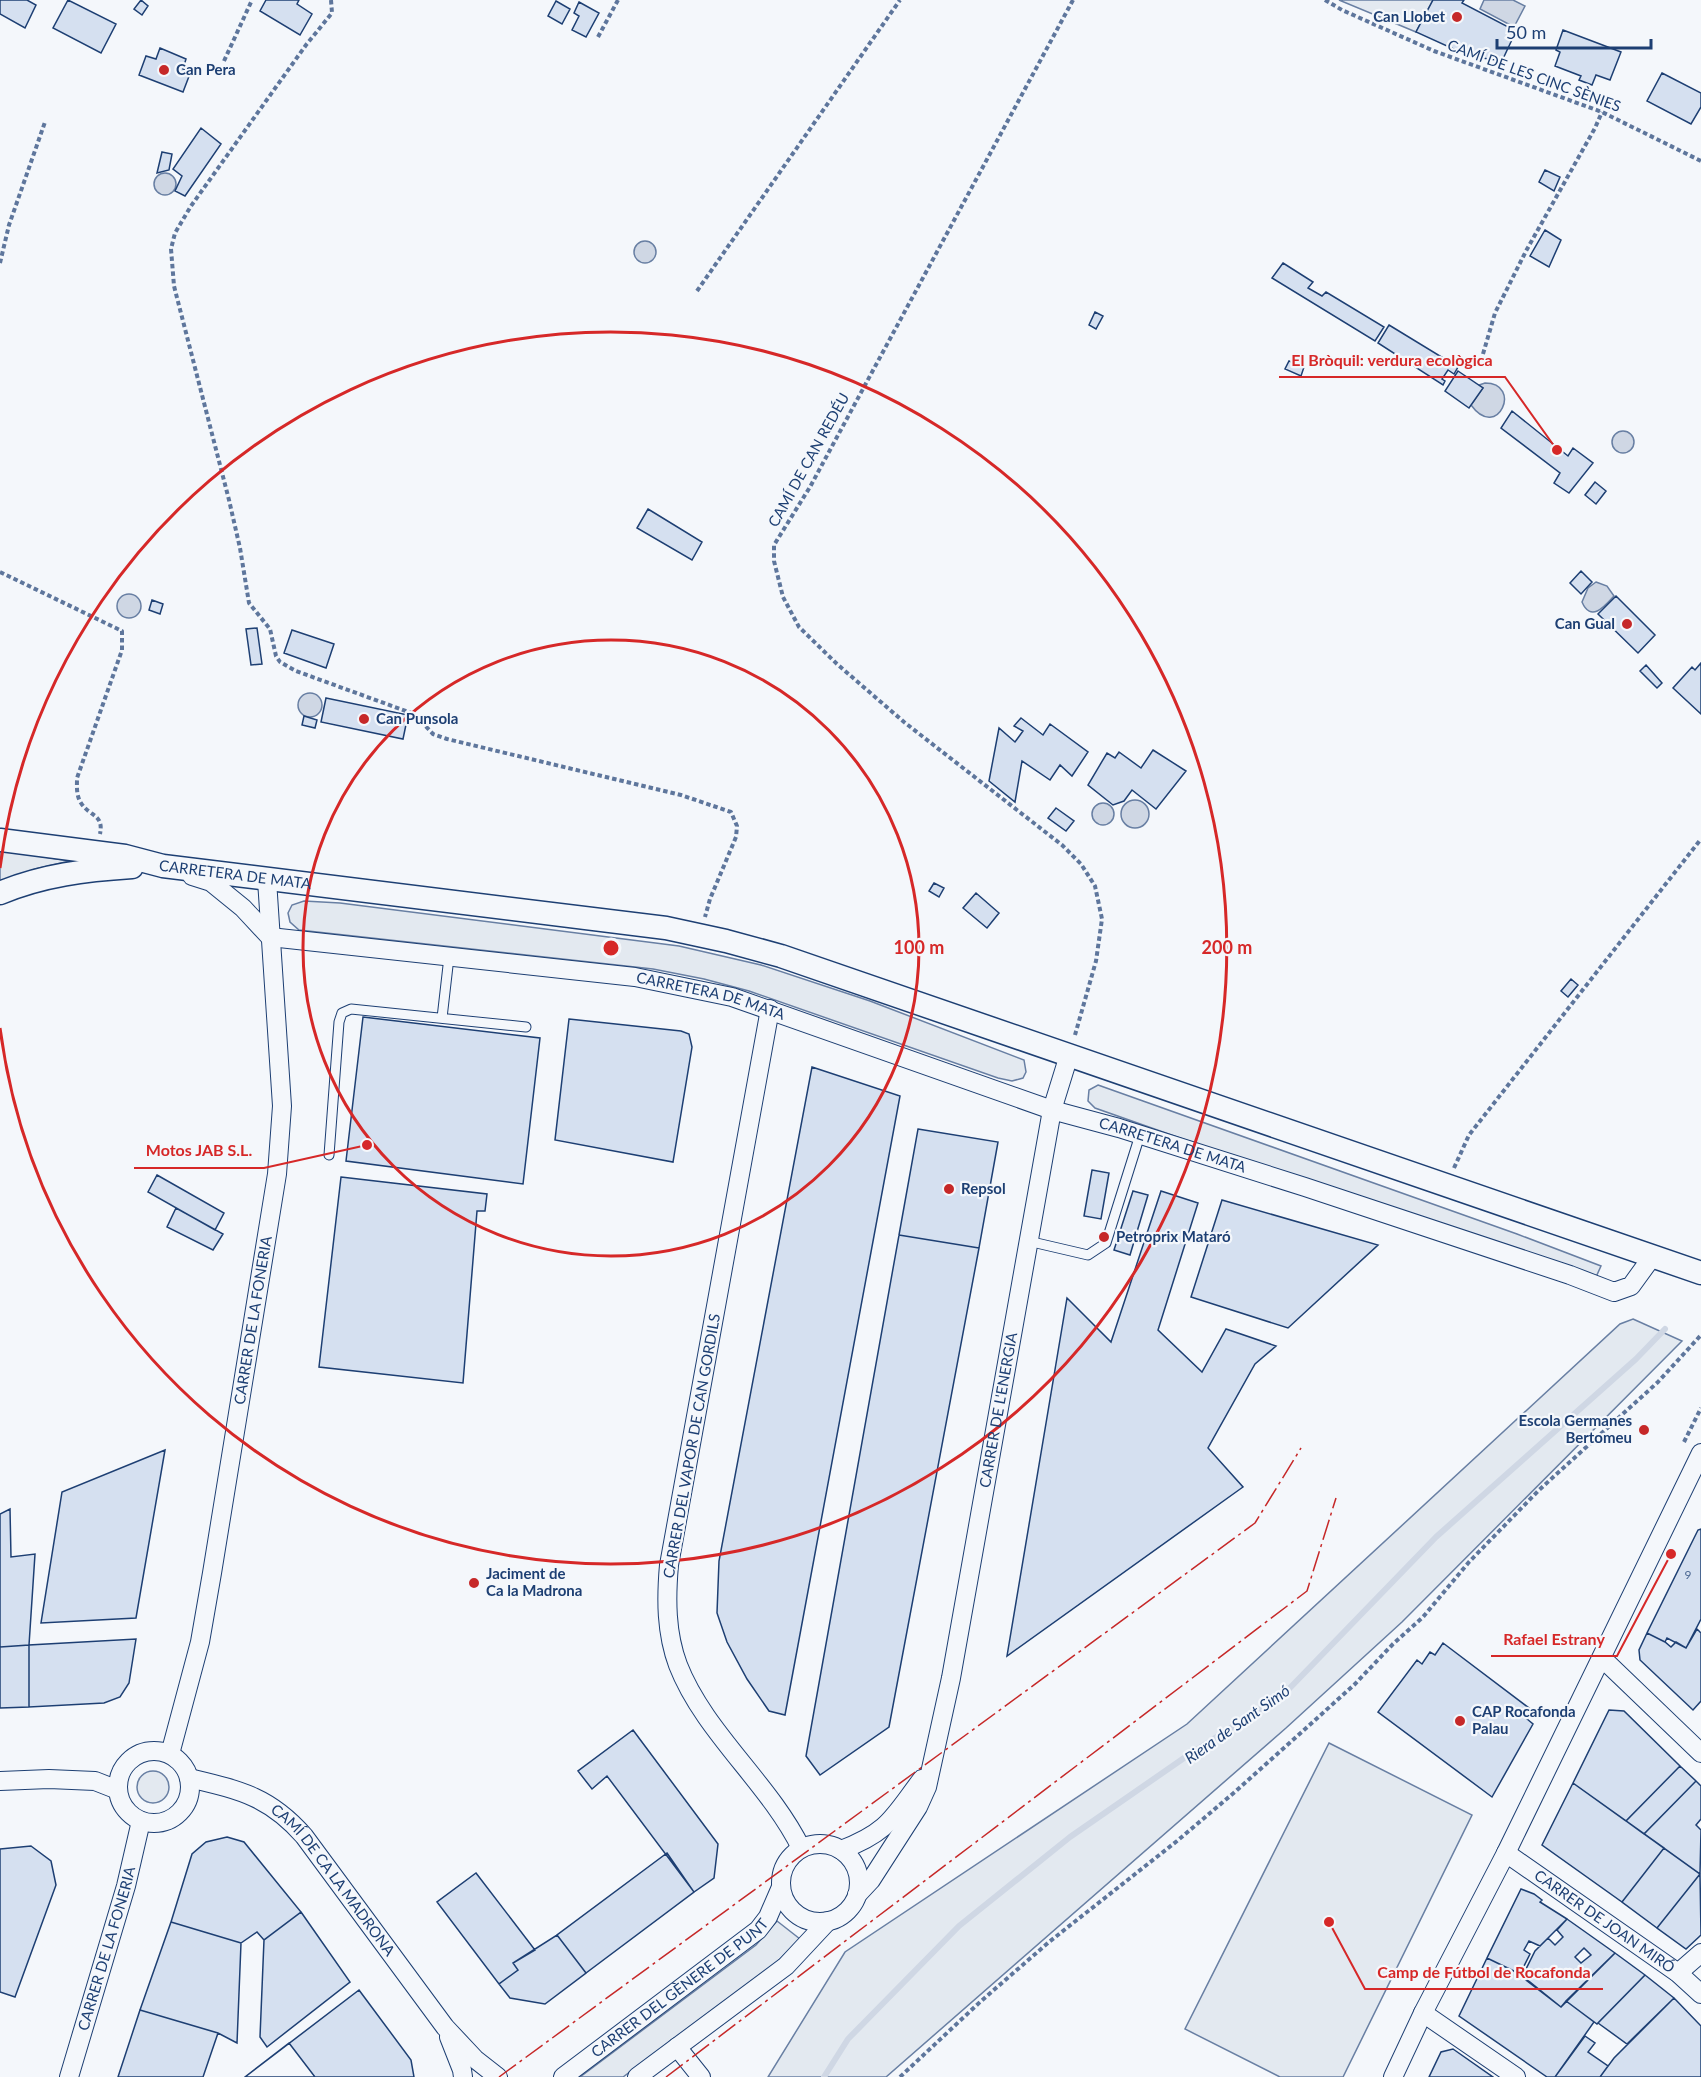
<svg xmlns="http://www.w3.org/2000/svg" width="1701" height="2077" font-family="Lato,sans-serif">
<style>
.green{fill:#e3e9f0;stroke:#687fa3;stroke-width:1.5}
.water{fill:#cfd7e4;stroke:#687fa3;stroke-width:1.5}
.lines{fill:none;stroke-linecap:round;stroke-linejoin:round}
.stream{stroke:#cfd7e4;stroke-width:6}
.building{fill:#d5e0f0;stroke:#1d3f73;stroke-width:1.5;fill-rule:evenodd}
.service-casing{stroke:#1d3f73;stroke-width:11}
.minor-casing{stroke:#1d3f73;stroke-width:20}
.tertiary-casing{stroke:#1d3f73;stroke-width:25}
.path{stroke:#5e769c;stroke-width:4;stroke-dasharray:4.5 3;stroke-linecap:butt}
.service{stroke:#f4f7fb;stroke-width:9}
.minor{stroke:#f4f7fb;stroke-width:18}
.tertiary{stroke:#f4f7fb;stroke-width:22}
.power{stroke:#c62828;stroke-width:1.5;stroke-dasharray:21 4.5 3 4.5;stroke-linecap:butt}
.ring{fill:none;stroke:#d62828;stroke-width:3}
.poi-dot{fill:#c62828;stroke:#f4f7fb;stroke-width:2}
.labels{text-anchor:middle;stroke-width:4.5;stroke-linejoin:round;paint-order:stroke}
.number-label{font-size:12px;fill:#4b6792}
.poi-label{font-size:15px;font-weight:bold;fill:#1d3f73;stroke:#f4f7fb;text-anchor:start}
.street-label{font-size:15px;fill:#1d3f73;stroke:#f4f7fb}
.water-label{font-size:16px;font-style:italic;fill:#1d3f73;stroke:#f4f7fb}
.centre{fill:#d62828;stroke:#f4f7fb;stroke-width:3}
.ring-label{font-size:18px;text-anchor:middle;font-weight:bold;fill:#d62828;stroke:#f4f7fb;stroke-width:4.5;stroke-linejoin:round;paint-order:stroke}
.leader{fill:none;stroke:#d62828;stroke-width:2}
.callout-dot{fill:#d62828;stroke:#f4f7fb;stroke-width:2}
.callout-label{font-size:16px;text-anchor:middle;font-weight:bold;fill:#d62828;stroke:#f4f7fb;stroke-width:4.5;stroke-linejoin:round;paint-order:stroke}
</style>
<rect width="100%" height="100%" fill="#f4f7fb"/>
<!-- green -->
<path class="green" d="M1339,0h94l-17,32z
M0,850l70,11 -35,8 -35,14z
M304,901l36,2 339,43 82,19 109,36 154,59 2,12 -3,6 -11,3 -14,-3 -249,-87 -45,-12 -51,-10 -354,-39 -9,-8 -2,-9 4,-8z
M1098,1085l419,149 84,32 -5,11 -331,-109 -170,-60 -7,-7 1,-11z
M1633,1319l49,22 -280,281 -116,106 -400,349h-118l77,-125 342,-228 433,-400z
M1329,1743l143,72 -129,262h-63l-95,-48z
M137 1787a16 16 0 1 1 32 0a16 16 0 1 1-32 0Z
M777,1921l23,18 -27,27 -150,111h-43l176,-132z"/>
<!-- water -->
<path class="water" d="M1484,0h29l12,6 -11,21 -34,-18z
M154 184a11 11 0 1 1 22 0a11 11 0 1 1-22 0Z
M634 252a11 11 0 1 1 22 0a11 11 0 1 1-22 0Z
M1485,383c38,0 13,59 -14,22l12,-17 -4,-3z
M1612 442a11 11 0 1 1 22 0a11 11 0 1 1-22 0Z
M1596,582l11,4 7,10c-9,10 -23,27 -32,6l6,-14z
M117 606a12 12 0 1 1 24 0a12 12 0 1 1-24 0Z
M298 705a12 12 0 1 1 24 0a12 12 0 1 1-24 0Z
M1121 814a14 14 0 1 1 28 0a14 14 0 1 1-28 0Z
M1092 814a11 11 0 1 1 22 0a11 11 0 1 1-22 0Z"/>
<g class="lines">
<!-- stream -->
<path class="stream" d="M824,2077l24,-38 111,-113 111,-89 114,-79 101,-65 151,-156 200,-178 29,-30"/>
</g>
<!-- building -->
<path class="building" d="M0,0h27l9,5 -11,23 -25,-14z
M68,0l48,24 -15,29 -48,-25z
M141,0l7,6 -6,9 -8,-6z
M266,0h33l-2,4 15,10 -12,21 -40,-24z
M1433,0h31l-2,3 54,28 -14,30 -33,-5 -53,-24z
M556,1l14,8 -8,15 -14,-8z
M579,2l20,11 -13,24 -14,-7 7,-14 -5,-3z
M1563,30l58,22 -11,28 -14,-5 -4,10 -13,-5 2,-4 -26,-10 5,-14 -4,-2z
M160,48l26,11 -3,10 8,2 -8,21 -44,-17 7,-19 10,3z
M1662,73l39,20v14l-10,17 -44,-23z
M201,128l20,16 -36,52 -10,-5 7,-15 -9,-7z
M162,152l10,2 -3,16 -12,3z
M1545,170l15,7 -6,14 -15,-9z
M1545,230l16,10 -12,27 -19,-11z
M1283,263l30,19 -5,6 14,8 4,-4 58,35 -9,14 -103,-63z
M1095,312l8,4 -7,13 -7,-4z
M1389,325l69,42 -4,7 -6,-4 -6,9 3,2 -2,4 -65,-42z
M1289,361l15,6 -3,9 -16,-7z
M1458,371l25,17 -14,20 -24,-17z
M1512,411l56,45 5,-8 20,15 -24,30 -15,-10 6,-10 -59,-45z
M1595,482l11,9 -10,13 -11,-9z
M648,509l54,33 -10,18 -55,-32z
M1581,571l11,11 -11,12 -11,-11z
M1616,596l39,39 -17,18 -40,-39z
M152,600l11,4 -3,10 -11,-4z
M257,628l5,36 -11,1 -5,-36z
M292,630l42,14 -8,24 -42,-15z
M1701,663v51l-28,-26 19,-21 3,3z
M1646,665l16,18 -5,5 -17,-17z
M326,698l82,17 -5,24 -82,-17z
M304,716l13,4 -2,8 -13,-3z
M1021,718l22,17 7,-11 38,28 -16,24 -12,-11 -10,15 -28,-19 -7,41 -26,-21 10,-53 16,14 8,-11 -9,-5z
M1153,750l33,21 -30,38 -24,-19 -8,11 -11,4 -25,-20 19,-32 8,5 4,-6 22,16z
M1056,808l18,13 -8,10 -18,-13z
M934,883l10,5 -5,9 -10,-6z
M976,893l23,20 -12,15 -24,-20z
M1571,979l7,6 -10,12 -7,-6z
M363,1017l177,21 -17,146 -177,-23z
M569,1019l112,12 8,3 3,13 -19,115 -118,-22z
M812,1067l88,29 -115,619 -16,-4 -22,-32 -20,-37 -10,-29 2,-52z
M918,1129l80,13 -19,106 -80,-13z
M1092,1170l17,3 -8,46 -17,-3z
M157,1175l67,38 -9,17 -67,-38z
M341,1177l146,17 -2,17h-8l-14,172 -144,-16z
M1133,1191l15,4 -18,60 -16,-5z
M1161,1191l37,12 -40,127 44,42 24,-43 50,17 -21,18 -47,84 35,39 -236,169 60,-358 44,44z
M1222,1200l156,45 -90,83 -97,-31z
M176,1208l47,26 -10,16 -46,-23z
M899,1235l80,13 -90,479 -69,48 -14,-19z
M165,1450l-29,168 -95,5 21,-131z
M10,1509l1,48 24,-3 -6,91 -29,2v-133z
M1701,1529v90l-15,29 -19,-10 -2,4 -18,-9 51,-103z
M1697,1629l4,4v68l-8,9 -53,-50 -1,-10 8,-17 18,9 6,5 5,-5 10,6z
M136,1639l-7,44 -9,14 -16,6 -75,4v-62z
M1443,1643l90,68 -6,8 6,5 -41,73 -114,-85 39,-52 5,4 8,-12 5,3z
M29,1645v62l-29,1v-61z
M1609,1710l15,1 56,55 -54,55 -53,-38z
M633,1730l85,114 -4,34 -20,14 -87,-116 -15,13 -14,-18z
M1680,1766l16,15 -52,53 -18,-13z
M1696,1781l5,5v33l-5,6 5,5 -1,44 -56,-40z
M1573,1783l91,65 -42,54 -80,-57z
M227,1837l17,5 57,70 -37,28 -7,-8 -16,11 -70,-21 21,-68 14,-12z
M31,1846l20,15 5,24 -41,112 -15,-5v-143z
M1664,1848l36,26 -43,54 -35,-26z
M667,1853l27,39 -108,81 -29,-38z
M476,1873l59,77 -22,13 5,7 -19,14 -62,-82z
M1700,1874l1,61 -15,14 -29,-21z
M1521,1889l13,5 8,6 -2,2 27,17 -27,27 -11,-5 -5,9 6,4 -10,20 -33,-16z
M301,1912l49,70 -83,65 -7,-10 4,-97z
M1567,1919l48,34 -54,54 -39,-30 13,-26 13,-13 7,7 8,-8 -6,-7zM1584,1948l7,7 -10,8 -6,-6z
M171,1922l70,21 -4,100 -19,-10 -78,-23z
M557,1935l29,38 -41,31 -35,-6 -11,-14 19,-14 -5,-7z
M1615,1953l30,22 -48,49 -31,-23z
M1487,1958l33,16 41,33 5,-6 28,21 -39,55h-8l-88,-61z
M1645,1975l29,23 -47,46 -29,-21z
M359,1990l52,70 3,17h-169z
M1674,1998l27,28v51h-101l14,-19z
M140,2010l78,23 -15,44h-85z
M1585,2036l10,7 -7,9 20,14 -8,11h-45z
M289,2043l26,34h-70z
M1453,2049l40,28h-64l12,-25z"/>
<g class="lines">
<!-- service casing -->
<g class="service-casing">
<path id="service" d="M442,1018l7,-61
M329,1155l10,-133 3,-9 9,-4 175,18
M1028,1241l60,14 18,-12 34,-108"/>
</g>
<!-- minor casing -->
<g class="minor-casing">
<g id="minor">
<path id="s1" d="M192,876l19,6 32,26 27,29 365,40 97,20 320,113 67,18 186,59 265,88 44,17 17,-6 21,-29"/>
<path d="M770,1009l-101,556c-3,34 -3,68 9,100 26,67 91,118 123,183"/>
<path d="M1602,1658l99,95"/>
<circle cx="154" cy="1787" r="36"/>
<path id="s2" d="M170,1754l30,-112 12,-69 65,-399 5,-68 -15,-226"/>
<path id="s3" d="M189,1778c50,12 80,18 115,58l141,191 30,32 23,18"/>
<path d="M0,1781l49,-2 46,2 23,9"/>
<circle cx="820" cy="1883" r="39"/>
<path d="M841,1850c48,-18 52,-33 81,-71"/>
<path id="s4" d="M1506,1853l172,120 23,21"/>
<path id="s5" d="M857,1895l14,-15 47,-73 9,-20 24,-109 101,-568 17,-55"/>
<path d="M1678,1973l23,-20"/>
<path d="M1423,2013l93,64"/>
<path d="M449,2037l13,33 1,7"/>
<path d="M677,2047l24,30"/>
<path id="s6" d="M69,2077l57,-191 15,-65"/>
<path id="s7" d="M563,2077l195,-147 10,-13 13,-30"/>
<path d="M637,2077l149,-111 42,-45"/>
<path d="M1393,2077l30,-64 83,-160 195,-400"/>
</g>
</g>
<!-- tertiary casing -->
<g class="tertiary-casing">
<g id="tertiary">
<path id="s8" d="M0,840l125,16 38,10 57,7 446,55 60,13 55,15 920,317"/>
<path d="M0,893c43,-18 86,-23 132,-26"/>
</g>
</g>
<!-- path -->
<path class="path" d="M331,0l1,13 -26,32 -115,161 -16,27 -4,16 3,37 55,214 11,48 9,55 21,26 6,27 4,6 16,9 118,43 19,20 14,5 234,56 50,17 6,14 -1,11 -26,62 -5,18
M1073,0l-263,487 -36,58v16l9,36 16,30 38,37 67,58 158,123 19,19 14,22 7,33 -6,42 -21,74
M1325,0l17,10 92,41 168,61 99,49
M598,37l20,-37
M224,61l28,-61
M0,263l9,-38 36,-103
M697,291l203,-291
M1483,354l12,-41 31,-62 69,-123 7,-16
M0,572l122,59v19l-45,128c0,9 -1,17 4,25 9,14 23,11 19,31
M1454,1168l15,-33 232,-296
M1684,1442l17,-34
M900,2077l80,-75 69,-60 128,-101 59,-50 118,-106 39,-41 30,-27 46,-55 70,-72 119,-108 43,-47"/>
<!-- service -->
<use href="#service" class="service"/>
<!-- minor -->
<use href="#minor" class="minor"/>
<!-- tertiary -->
<use href="#tertiary" class="tertiary"/>
<!-- power -->
<path class="power" d="M499,2077l756,-554 46,-75
M666,2077l641,-486 29,-93"/>
</g>
<!-- distance rings -->
<g class="ring">
<circle cx="611" cy="948" r="308"/>
<path d="M0 868A616 616 0 1 1 0 1028"/>
</g>
<!-- markers -->
<g class="poi-dot">
<circle cx="1457" cy="17" r="6"/>
<circle cx="164" cy="70" r="6"/>
<circle cx="1627" cy="624" r="6"/>
<circle cx="364" cy="719" r="6"/>
<circle cx="949" cy="1189" r="6"/>
<circle cx="1104" cy="1237" r="6"/>
<circle cx="1644" cy="1430" r="6"/>
<circle cx="474" cy="1583" r="6"/>
<circle cx="1460" cy="1721" r="6"/>
</g>
<g class="labels">
<!-- number labels -->
<g class="number-label">
<text x="1688" y="1579">9</text>
</g>
<!-- poi labels -->
<g class="poi-label">
<text x="1445" y="22" text-anchor="end">Can Llobet</text>
<text x="176" y="75">Can Pera</text>
<text x="1615" y="629" text-anchor="end">Can Gual</text>
<text x="376" y="724">Can Punsola</text>
<text x="961" y="1194">Repsol</text>
<text x="1116" y="1242">Petroprix Mataró</text>
<text x="1632" y="1426" text-anchor="end">Escola Germanes<tspan x="1632" dy="17">Bertomeu</tspan></text>
<text x="486" y="1579">Jaciment de<tspan x="486" dy="17">Ca la Madrona</tspan></text>
<text x="1472" y="1717">CAP Rocafonda<tspan x="1472" dy="17">Palau</tspan></text>
</g>
<!-- street labels -->
<g class="street-label">
<text transform="translate(1534 76) rotate(20)" y="5">CAMÍ DE LES CINC SÈNIES</text>
<text transform="translate(809 460) rotate(-61)" y="5">CAMÍ DE CAN REDÉU</text>
<text dy="5" stroke="none"><textPath href="#s8" startOffset="238">CARRETERA DE MATA</textPath></text>
<text dy="5" stroke="none"><textPath href="#s1" startOffset="546">CARRETERA DE MATA</textPath></text>
<text dy="5" stroke="none"><textPath href="#s1" startOffset="1032">CARRETERA DE MATA</textPath></text>
<text dy="5" stroke="none"><textPath href="#s2" startOffset="442">CARRER DE LA FONERIA</textPath></text>
<text dy="5" stroke="none"><textPath href="#s5" startOffset="513">CARRER DE L'ENERGIA</textPath></text>
<text transform="translate(692 1446) rotate(-80)" y="5">CARRER DEL VAPOR DE CAN GORDILS</text>
<text dy="5" stroke="none"><textPath href="#s3" startOffset="184">CAMÍ DE CA LA MADRONA</textPath></text>
<text dy="5" stroke="none"><textPath href="#s4" startOffset="120">CARRER DE JOAN MIRÓ</textPath></text>
<text dy="5" stroke="none"><textPath href="#s6" startOffset="134">CARRER DE LA FONERIA</textPath></text>
<text dy="5" stroke="none"><textPath href="#s7" startOffset="147">CARRER DEL GÈNERE DE PUNT</textPath></text>
</g>
<!-- water labels -->
<g class="water-label">
<text transform="translate(1237 1724) rotate(-35)" y="6">Riera de Sant Simó</text>
</g>
</g>
<circle cx="611" cy="948" r="9" class="centre"/>
<g class="ring-label">
<text x="919" y="954">100 m</text>
<text x="1227" y="954">200 m</text>
</g>
<!-- callouts -->
<path class="leader" d="M1557 450L1505 377H1279M367 1145L264 1168H134M1671 1554L1617 1656H1491M1329 1922L1365 1989H1603"/>
<g class="callout-dot">
<circle cx="1557" cy="450" r="6"/>
<circle cx="367" cy="1145" r="6"/>
<circle cx="1671" cy="1554" r="6"/>
<circle cx="1329" cy="1922" r="6"/>
</g>
<g class="callout-label">
<text x="1392" y="366">El Bròquil: verdura ecològica</text>
<text x="199" y="1156">Motos JAB S.L.</text>
<text x="1554" y="1645">Rafael Estrany</text>
<text x="1484" y="1978">Camp de Fútbol de Rocafonda</text>
</g>
<!-- scale -->
<path d="M1497 39v9h154v-9" fill="none" stroke="#1d3f73" stroke-width="3"/>
<text x="1506" y="39" font-size="18" fill="#1d3f73" stroke="#f4f7fb" stroke-width="4.5" paint-order="stroke">50 m</text>
</svg>
